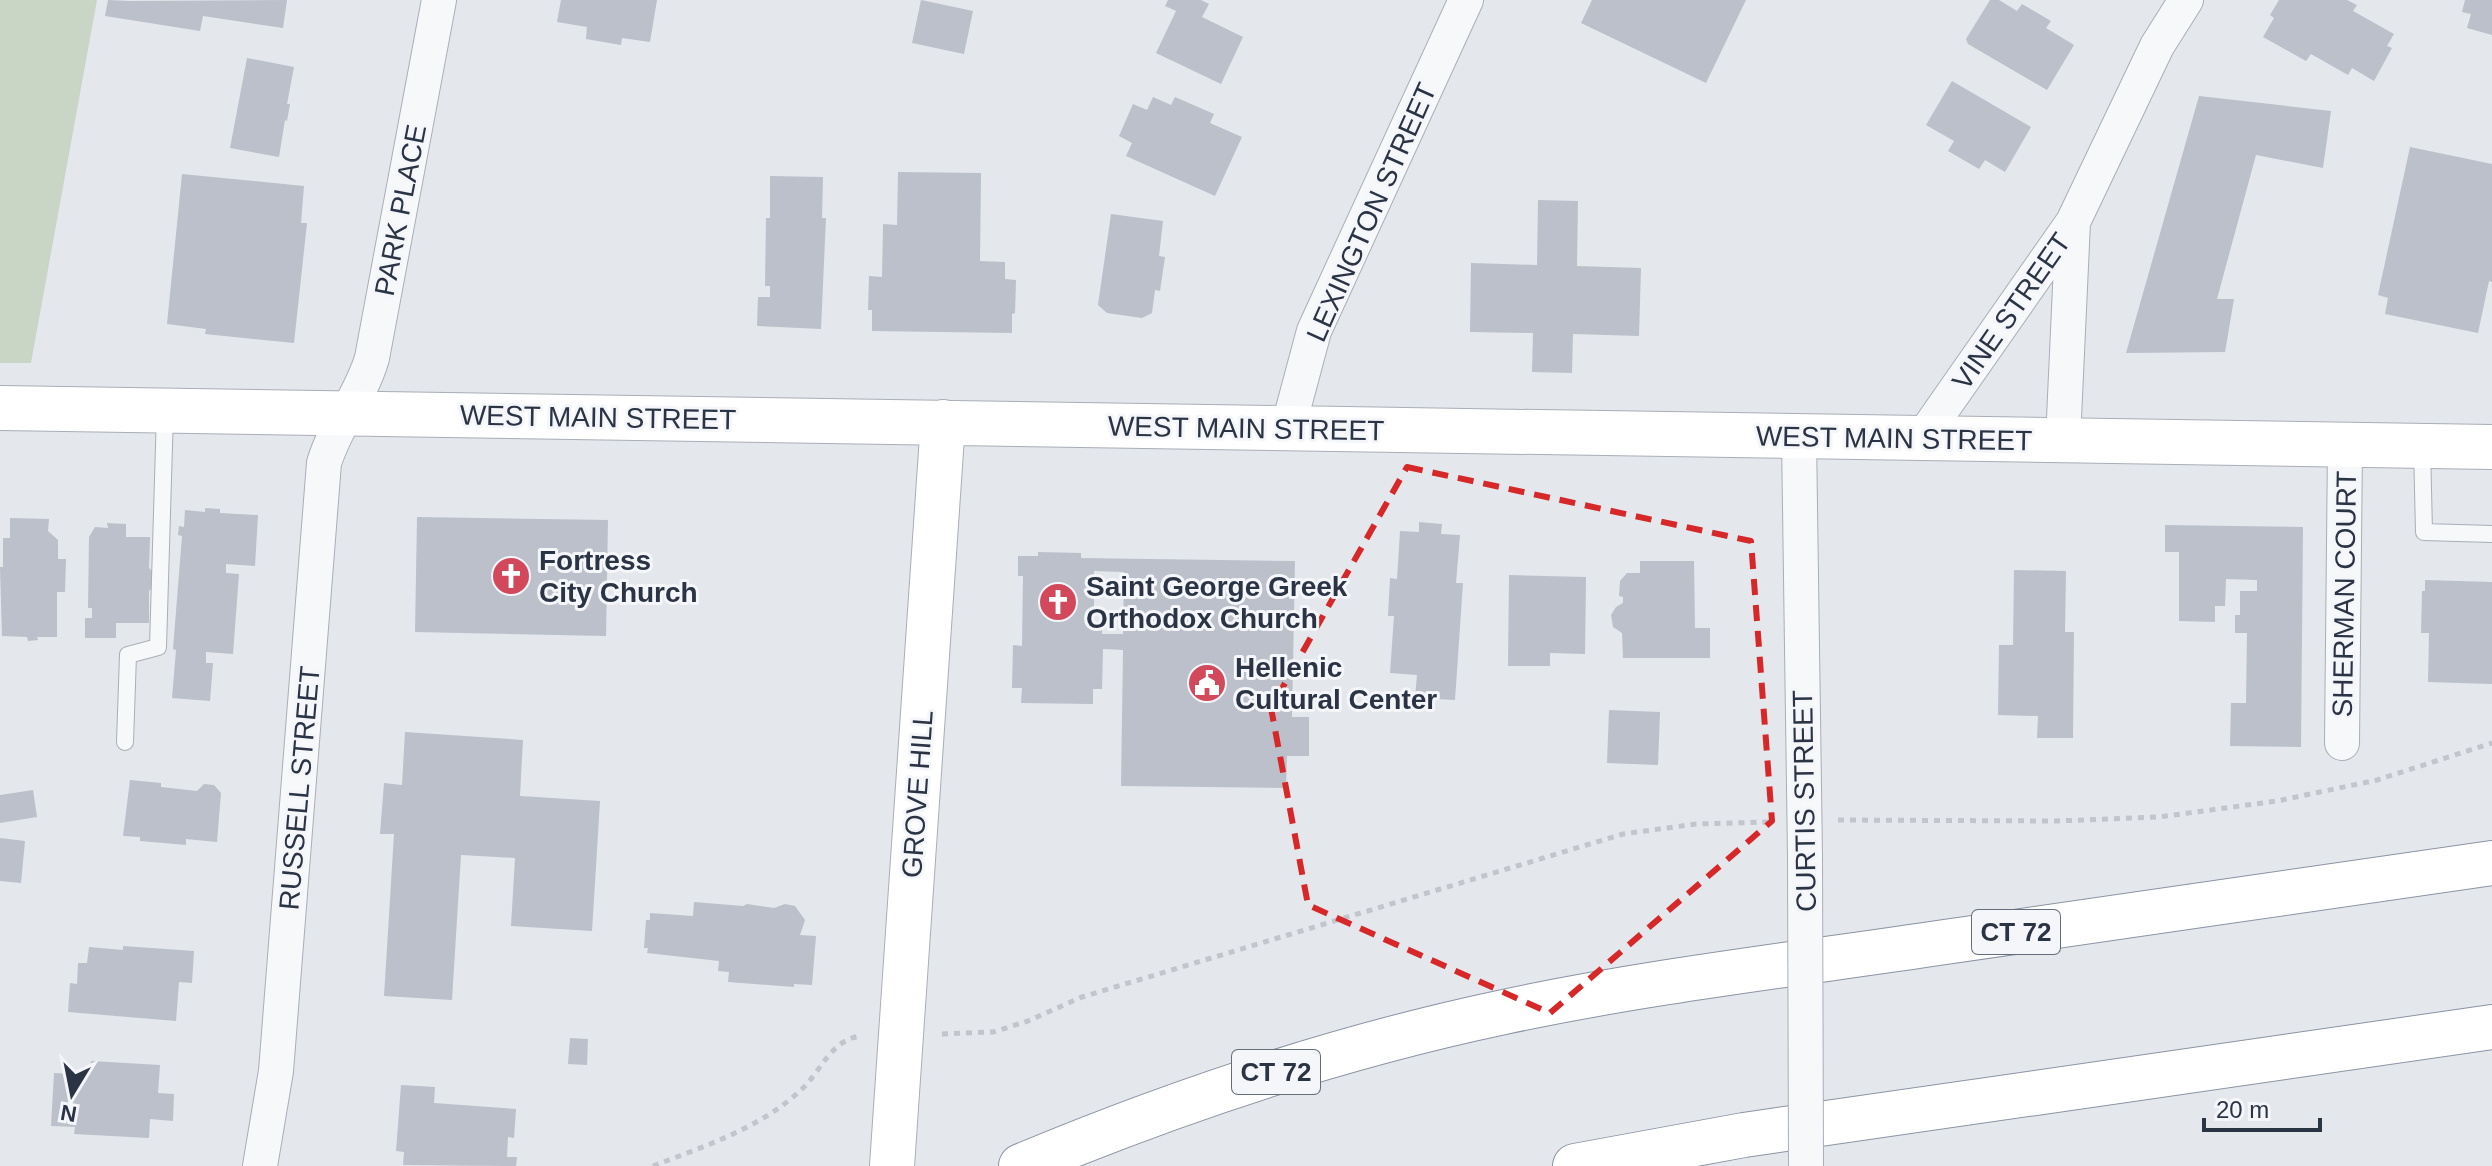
<svg xmlns="http://www.w3.org/2000/svg" width="2492" height="1166" font-family="Helvetica,sans-serif">
<style>
.green{fill:#c9d6c5}
.building{fill:#bbc0ca;fill-rule:evenodd}
.lines{fill:none;stroke-linecap:round;stroke-linejoin:round}
.lane-casing{stroke:#a9aeb7;stroke-width:18}
.street-casing{stroke:#a9aeb7;stroke-width:36}
.secondary-casing{stroke:#a9aeb7;stroke-width:46}
.highway-casing{stroke:#8b94a3;stroke-width:46}
.path{stroke:#c2c5cb;stroke-width:5;stroke-dasharray:6 6;stroke-linecap:butt}
.lane{stroke:#f7f8fa;stroke-width:16}
.street{stroke:#f7f8fa;stroke-width:34}
.secondary{stroke:#fff;stroke-width:44}
.highway{stroke:#fff;stroke-width:44}
.street-bridge-casing{stroke:#a9aeb7;stroke-width:36;stroke-linecap:butt}
.street-bridge{stroke:#f7f8fa;stroke-width:34}
.marked{fill:none;stroke:#d62828;stroke-width:6;stroke-dasharray:16 10;stroke-linejoin:round}
.labels{text-anchor:middle;stroke-width:6;stroke-linejoin:round;paint-order:stroke}
.shield{fill:#f4f6f9;stroke:#676e7b;stroke-width:2}
.shield-label{font-size:26px;font-weight:bold;fill:#2b3445}
.street-label{font-size:28px;fill:#2b3445;stroke:#f4f6f9}
.poi-label{font-size:28px;font-weight:bold;fill:#2b3445;stroke:#f4f6f9;text-anchor:start}
</style>
<rect width="100%" height="100%" fill="#e4e7ec"/>
<!-- green -->
<path class="green" d="M0,0h97l-66,363h-31z"/>
<!-- building -->
<path class="building" d="M108,0l22,1 157,-1 -4,28 -80,-12 -3,15 -95,-15z
M561,0h96l-7,42 -28,-4 -1,7 -35,-6 1,-12 -30,-5z
M921,0l52,11 -9,43 -52,-11z
M1168,0h33l8,4 -7,13 41,20 -22,47 -65,-31 20,-42 -11,-5z
M1592,0h154l-40,83 -125,-60z
M1990,0h9l18,11 5,-7 29,17 -5,7 28,17 -27,45 -79,-46 -2,-5z
M2279,0h68l10,5 -4,6 41,23 -7,12 5,2 -18,33 -22,-13 -4,7 -37,-21 -5,7 -43,-24 11,-19 -4,-3z
M2465,0h27v35l-25,-7 4,-14 -9,-2z
M247,58l47,9 -7,37h3l-3,17 -2,-1 -6,37 -49,-9z
M1952,81l79,46 -26,45 -20,-12 -6,9 -31,-18 6,-10 -28,-16z
M2199,96l132,15 -8,57 -67,-13 -39,144h17l-9,53 -99,1z
M1153,97l18,8 4,-8 39,17 -4,9 32,14 -27,59 -89,-40 6,-13 -13,-7 14,-32 14,6z
M2410,147l82,17v118l-3,-1 -11,52 -93,-19 3,-16 -10,-3z
M898,172l83,1 -1,88 25,1v17l11,1 -1,33 -3,1v19l-140,-2v-21h-4l1,-34 13,1 1,-53 14,1z
M182,174l122,12 -3,37h6l-13,120 -89,-9 1,-5 -39,-5z
M770,176l53,1 -1,41h4l-5,111 -64,-3 1,-29h12v-11h-5l1,-68h4z
M1538,200l40,1 -1,65 64,2 -2,68 -66,-2 -1,39 -40,-1 1,-39 -63,-1 1,-69 66,2z
M1111,214l52,7 -4,35 6,1 -5,34 -5,-1 -3,23 -10,5 -35,-5 -9,-8z
M205,508l15,1v4l38,2 -3,51 -29,-2v9l13,1 -6,80 -27,-2v11h7l-3,38 -38,-3 4,-48 -3,-1 9,-113 -4,-1 1,-9 5,1 1,-17 20,2z
M417,517l191,3 -2,116 -191,-4z
M10,518l39,1 -1,12 10,9v19h8l-1,33h-8v45h-20l1,3 -10,1 -1,-4 -25,-1 -2,-69h3v-29h7z
M1419,522l23,2 -1,10 19,1 -4,48h7l-8,117 -40,-2 2,-23 -27,-2 4,-57h-6l2,-38 7,1 3,-48 19,1z
M107,523l19,1v13h24l-1,31 6,6v11l-6,6v32h-33v15h-31v-20h7v-10h-4l1,-71 6,-10 13,1z
M2165,525l138,2 -2,220 -71,-1 1,-43h15l1,-70h-12v-18h5v-24h17v-11l-31,-1 -1,27h-10v16l-36,-1v-69h-14z
M1038,552l43,1v5l214,3 -3,156h17v39h-22l-1,32 -165,-2 2,-136 -20,-1 -1,40h-9v15l-72,-1 1,-15h-10l1,-43 9,1 1,-70h-5v-20h20zM1094,571l30,1 -1,62h-21v-5h-8z
M1640,561h54l1,67h15v30h-87l-1,-25 -9,-6 -2,-12 5,-8 7,-4v-6l-4,-1 1,-15 7,-8h13z
M2014,570l52,1 -1,61h9l-1,106h-36l1,-22 -40,-1 1,-70h14z
M1509,575l77,2 -1,77 -35,-1v13h-42z
M2425,580l67,2v102l-64,-2 1,-49h-8l1,-42h3z
M1609,710l51,2 -2,53 -51,-2z
M405,732l118,8 -3,56 80,5 -8,130 -81,-5 4,-68 -54,-3 -9,145 -68,-4 10,-162h-14l4,-51 18,2z
M130,780l31,3v4l36,4 7,-7 10,1 7,8 -4,49 -31,-3v6l-46,-4v-4l-17,-1z
M33,790l4,27 -37,6v-28z
M0,838l25,3 -4,42 -21,-2z
M694,902l49,4 4,-2 27,4 11,-4 10,2 10,14 -5,15 16,1 -4,49 -18,-1v3l-66,-5 1,-10 -11,-1 1,-10 -72,-8 1,-5h-4l2,-28h4v-7l43,3z
M123,946l71,5 -2,32 -13,-1 -3,39 -108,-9 2,-29 7,1 1,-21h9l2,-16 34,3z
M570,1038l18,1 -1,26 -19,-1z
M91,1061l69,4 -2,28 16,1 -1,27 -23,-2 -1,19 -75,-4 1,-7 -24,-1 3,-53 36,2z
M401,1085l34,2 -1,16 82,6 -2,29 -6,-1 -1,20h10l-1,9 -113,-1 1,-13 -8,-1z"/>
<g class="lines">
<!-- lane casing -->
<g class="lane-casing">
<path id="lane" d="M2422,446l2,86 68,2
M125,742l3,-87 30,-8 7,-235"/>
</g>
<!-- street casing -->
<g class="street-casing">
<path id="street" d="M2073,222l84,-176 29,-46
M1288,428l26,-97 152,-331
M1799,437l6,420
M1922,438l151,-216 -10,218
M2342,743l3,-298
M260,1166l16,-95 48,-608c12,-39 37,-67 48,-105l67,-358"/>
</g>
<!-- secondary casing -->
<g class="secondary-casing">
<path id="secondary" d="M0,408l2492,39
M892,1166l51,-744"/>
</g>
<!-- highway casing -->
<g class="highway-casing">
<path id="highway" d="M1021,1166c156,-65 317,-119 483,-154 145,-31 294,-48 441,-70 182,-26 365,-53 547,-79
M1575,1166l169,-31 748,-108"/>
</g>
<!-- path -->
<path class="path" d="M1838,820l218,1 103,-4 118,-16 100,-21 115,-37
M942,1034l51,-2 35,-11 54,-24 541,-163 73,-10 72,-2
M653,1166c52,-20 108,-38 149,-77 20,-19 28,-48 58,-53"/>
<!-- lane -->
<use href="#lane" class="lane"/>
<!-- street -->
<use href="#street" class="street"/>
<!-- secondary -->
<use href="#secondary" class="secondary"/>
<!-- highway -->
<use href="#highway" class="highway"/>
<!-- street-bridge casing -->
<g class="street-bridge-casing">
<path id="street-bridge" d="M1805,857l1,309"/>
</g>
<!-- street-bridge -->
<use href="#street-bridge" class="street-bridge"/>
</g>
<!-- marked area -->
<path class="marked" d="M1407,467l344,74 21,280 -222,192 -242,-108 -37,-197z"/>
<!-- icons -->
<defs>
<g id="church-disc" transform="scale(2)"><circle r="9.5" fill="#d1495b" stroke="#f4f6f9"/><path d="M-1.2-6h2.4v3.5h3.3v2.4h-3.3V6h-2.4V-.1h-3.3v-2.4h3.3Z" fill="#fff"/></g>
<g id="civic-disc" transform="scale(2)"><circle r="9.5" fill="#d1495b" stroke="#f4f6f9"/><path d="M-.6-6.5H3V-4.5H.6V-3L4-1V1h2V6H-6V1h2V-1L-.6-3ZM-1.2 2.5V6h2.4V2.5Z" fill="#fff"/></g>
</defs>
<g fill-rule="evenodd">
<use href="#church-disc" x="511" y="576"/>
<use href="#church-disc" x="1058" y="602"/>
<use href="#civic-disc" x="1207" y="683"/>
</g>
<g class="labels">
<!-- shield labels -->
<g class="shield">
<rect x="1972" y="910" width="88" height="44" rx="6"/>
<rect x="1232" y="1050" width="88" height="44" rx="6"/>
</g>
<g class="shield-label">
<text x="2016" y="941">CT 72</text>
<text x="1276" y="1081">CT 72</text>
</g>
<!-- street labels -->
<g class="street-label">
<text transform="translate(400 210) rotate(-79)" y="10">PARK PLACE</text>
<text transform="translate(1371 212) rotate(-66)" y="10">LEXINGTON STREET</text>
<text transform="translate(2011 311) rotate(-55)" y="10">VINE STREET</text>
<text transform="translate(598 417) rotate(1)" y="10">WEST MAIN STREET</text>
<text transform="translate(1246 428) rotate(1)" y="10">WEST MAIN STREET</text>
<text transform="translate(1894 438) rotate(1)" y="10">WEST MAIN STREET</text>
<text transform="translate(2344 594) rotate(-89)" y="10">SHERMAN COURT</text>
<text transform="translate(299 788) rotate(-85)" y="10">RUSSELL STREET</text>
<text transform="translate(917 794) rotate(-86)" y="10">GROVE HILL</text>
<text transform="translate(1804 801) rotate(-91)" y="10">CURTIS STREET</text>
</g>
<!-- poi labels -->
<g class="poi-label">
<text x="539" y="570">Fortress<tspan x="539" dy="32">City Church</tspan></text>
<text x="1086" y="596">Saint George Greek<tspan x="1086" dy="32">Orthodox Church</tspan></text>
<text x="1235" y="677">Hellenic<tspan x="1235" dy="32">Cultural Center</tspan></text>
</g>
</g>
<!-- north arrow -->
<g transform="translate(72 1094) rotate(190)" stroke="#f4f6f9" stroke-width="6" paint-order="stroke">
<path d="M0-6L14 30L0 20L-14 30Z" fill="#2b3445"/>
<text y="-12" font-size="22" font-weight="bold" text-anchor="middle" fill="#2b3445">N</text>
</g>
<!-- scale -->
<path d="M2204 1118v12h116v-12" fill="none" stroke="#2b3445" stroke-width="4"/>
<text x="2216" y="1118" font-size="24" fill="#2b3445" stroke="#f4f6f9" stroke-width="6" paint-order="stroke">20 m</text>
</svg>
